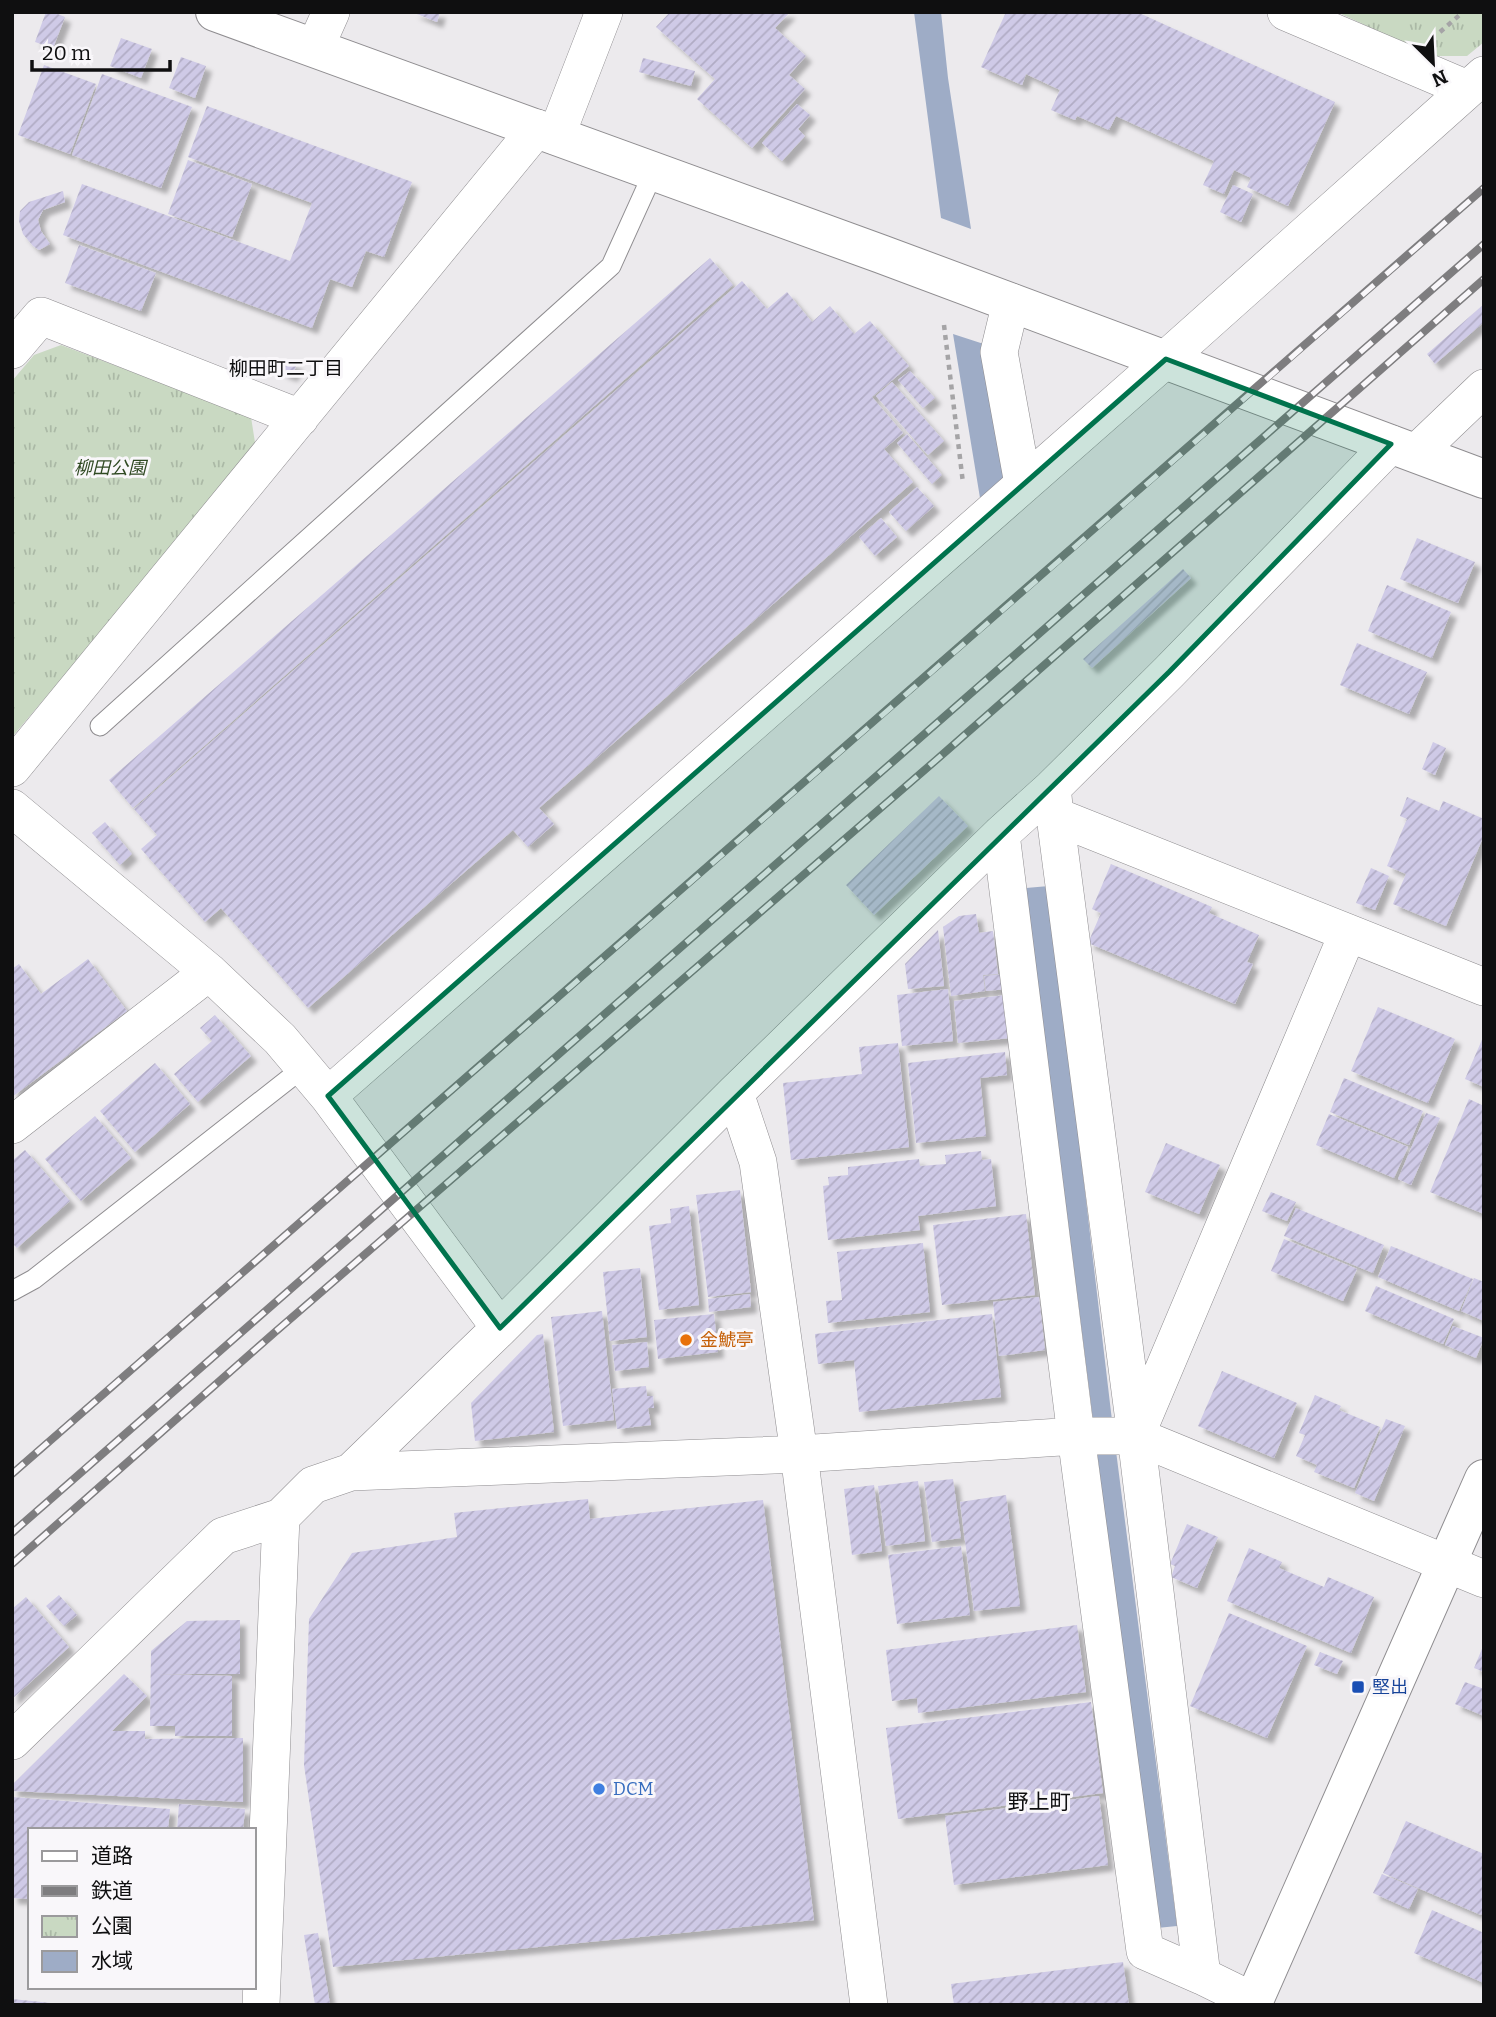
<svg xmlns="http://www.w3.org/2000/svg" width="1496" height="2017" font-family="Bitter,'Noto Sans JP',serif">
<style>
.park{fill:url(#park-tufts)}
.water{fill:#9eacc6}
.building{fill:url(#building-hatch);filter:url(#shadow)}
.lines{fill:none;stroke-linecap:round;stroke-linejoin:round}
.lane-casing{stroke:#8f8d90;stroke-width:21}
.street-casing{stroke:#8f8d90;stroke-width:38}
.secondary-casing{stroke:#8f8d90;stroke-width:40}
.path{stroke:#a5a4a6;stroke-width:4.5;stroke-dasharray:5 5;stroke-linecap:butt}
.lane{stroke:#fff;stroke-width:19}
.street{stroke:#fff;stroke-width:37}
.secondary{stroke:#fff;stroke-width:38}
.rail-casing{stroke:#7e7d7f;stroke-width:8}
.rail{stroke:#f9f7fa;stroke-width:5;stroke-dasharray:16;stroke-linecap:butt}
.marked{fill:#00734d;fill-opacity:0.2;stroke:#00734d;stroke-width:5;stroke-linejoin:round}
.food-dot{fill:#e8710a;stroke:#f9f7fa;stroke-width:2.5}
.transit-dot{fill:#1a4fb4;stroke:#f9f7fa;stroke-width:2.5}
.shop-dot{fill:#3f7fe0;stroke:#f9f7fa;stroke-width:2.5}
.labels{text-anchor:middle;stroke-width:6;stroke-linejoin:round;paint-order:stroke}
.park-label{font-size:18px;font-style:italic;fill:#304a23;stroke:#f9f7fa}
.food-label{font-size:18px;fill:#c56008;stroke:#f9f7fa;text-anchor:start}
.transit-label{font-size:18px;fill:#164399;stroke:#f9f7fa;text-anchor:start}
.shop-label{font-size:18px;fill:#366cbe;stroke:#f9f7fa;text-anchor:start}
.neighbourhood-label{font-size:19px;fill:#0f0f10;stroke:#f9f7fa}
.quarter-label{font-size:21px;fill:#0f0f10;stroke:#f9f7fa}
</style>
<defs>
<pattern id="park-tufts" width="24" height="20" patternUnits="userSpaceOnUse" patternTransform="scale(1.75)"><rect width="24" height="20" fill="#c9d9c2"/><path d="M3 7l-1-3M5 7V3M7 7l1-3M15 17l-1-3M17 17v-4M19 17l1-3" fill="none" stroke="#abb9a6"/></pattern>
<pattern id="building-hatch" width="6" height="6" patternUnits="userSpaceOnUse" patternTransform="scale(1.75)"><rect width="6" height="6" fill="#cfcae7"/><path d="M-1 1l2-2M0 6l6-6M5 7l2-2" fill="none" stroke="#b1acc5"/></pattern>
<filter id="shadow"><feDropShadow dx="6" dy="6" stdDeviation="2" flood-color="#0004"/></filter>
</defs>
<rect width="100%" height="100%" fill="#eceaed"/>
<!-- park -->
<path class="park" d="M1337,12h147v30l-17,14h-36z
M61,345l190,72 5,32 -244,288v-356l22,-26z"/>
<!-- water -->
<path class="water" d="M914,12h27l7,66 23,151 -30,-11z
M953,334l40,13 21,127 -33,30z
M1049,886l62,526 66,514 -20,2 -131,-1040z"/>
<!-- building -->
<path class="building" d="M46,12h7l12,5 -12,31 -18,-6z
M412,12h28l-3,10z
M670,12h120l-15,16 31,28 -17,19 16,14 -53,59 -55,-49 18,-20 -59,-52z
M1006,12h131l198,90 -47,104 -41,-19 4,-9 -17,-8 -10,24 -21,-9 11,-24 -98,-45 -7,14 -32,-14 -2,4 -24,-10 9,-20 -34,-16 -4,11 -41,-18z
M121,38l31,11 -11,29 -31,-12z
M181,57l25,9 -11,32 -26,-10z
M643,58l52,13 -4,15 -52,-14z
M44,65l52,19 -26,70 -52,-19z
M102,74l90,33 -31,81 -89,-33z
M797,104l13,11 -12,14 7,7 -23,25 -20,-18z
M207,106l205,76 -28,75 -18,-6 -14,36 -22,-8 -18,49 -249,-93 19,-51 208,77 22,-58 -124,-46z
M188,160l64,24 -20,53 -64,-23z
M1233,185l20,9 -12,28 -21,-10z
M63,191l2,11 -22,8 -5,10 3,11 9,13 -11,6 -6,-4 -10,-12 -4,-13 1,-10 9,-9z
M79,245l77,28 -15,38 -76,-28z
M710,258l23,27 -600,523 -24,-28z
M742,281l25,28 20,-17 25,30 18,-16 24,28 16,-13 39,45 -37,31 31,36 -19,16 29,33 -374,326 15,16 -26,23 -15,-17 -205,178 -87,-100 -16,14 -64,-73 16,-14 -23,-26z
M1484,304v18l-49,42 -8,-10z
M285,360l12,4 -5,12 -11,-4z
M910,371l25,27 -12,10 -25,-28z
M892,382l52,59 -16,14 -52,-59z
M907,434l35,41 -10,9 -35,-41z
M917,487l17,19 -28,25 -17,-19z
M881,518l16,19 -22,19 -16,-19z
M1417,538l58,24 -17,41 -58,-24z
M1183,569l8,9 -99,90 -9,-9z
M1387,585l64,27 -19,46 -64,-27z
M1357,643l70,29 -18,42 -69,-29z
M1433,742l13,6 -11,27 -13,-6z
M939,796l29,30 -94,89 -28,-30z
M1407,797l32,14 4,-10 41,18v16l-38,91 -53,-22 13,-30 -19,-8 20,-47 -7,-3z
M105,822l27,32 -12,11 -28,-32z
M1111,864l101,43 -3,6 50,22 -12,27 6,2 -18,40 -147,-61 13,-30 -9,-4z
M1371,868l18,8 -14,34 -19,-7z
M976,914l3,19 14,-2 5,43 -15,1 2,16 -34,5 -8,-69 16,-11z
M938,930l6,56 -36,3 -3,-25z
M88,959l39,52 -115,86v-128l7,-5 22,30z
M1005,974l2,15 -21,2 -2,-15z
M948,989l5,52 -51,5 -5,-51z
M1006,995l5,43 -53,5 -4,-42z
M1378,1007l77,32 -27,64 -77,-32z
M215,1015l36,41 -53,46 -24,-28 38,-33 -12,-13z
M1484,1035v52l-19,-8z
M898,1043l11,104 -118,13 -8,-77 79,-9 -3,-27z
M1005,1052l2,23 -27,3 6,58 -70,7 -8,-80z
M155,1063l35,41 -55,48 -35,-41z
M1344,1078l79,33 -14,34 -79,-33z
M1469,1099l15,7v108l-54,-22z
M1426,1113l14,5 -29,67 -13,-6z
M1329,1114l79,33 -14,31 -78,-33z
M95,1116l36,42 -50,43 -36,-42z
M1166,1143l54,22 -21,49 -54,-22z
M25,1150l45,51 -53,47 -5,-5v-82z
M981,1151l1,9 9,-1 5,47 -78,10 2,14 -92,10 -5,-54 6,-1 -1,-8 20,-2v-8l71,-8 1,7 26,-2 -1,-9z
M740,1190l11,102 -43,5 -12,-102z
M1271,1192l25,10 -9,19 -25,-10z
M689,1206l10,99 -40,5 -10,-84 22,-3 -1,-14z
M1296,1208l88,37 -11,28 -89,-37z
M1026,1214l9,81 -93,10 -9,-80z
M1284,1239l73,30 -14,32 -72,-30z
M923,1243l7,69 -102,11 -2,-22 16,-1 -5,-48z
M1391,1246l82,33 -14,32 -81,-34z
M640,1268l7,69 -37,4 -7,-69z
M1474,1278l10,4v39l-23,-10z
M1376,1286l78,33 -11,25 -78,-33z
M750,1294l1,13 -42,5 -1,-13z
M1039,1297l6,53 -46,6 -6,-54z
M602,1311l12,109 -51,6 -12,-109z
M714,1314l4,38 -60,7 -4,-39z
M992,1314l9,83 -142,15 -5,-52 -36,4 -3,-30z
M1453,1326l31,12 -8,20 -31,-13z
M543,1334l11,98 -79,9 -4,-38 66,-68z
M647,1342l2,25 -34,4 -3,-26z
M1222,1371l75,32 -23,55 -76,-32z
M646,1386l1,10h6l1,12h-6l3,17 -34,4 -5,-40z
M1315,1395l26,11 -2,4 41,17 -26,61 -40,-16 3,-7 -21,-9 9,-21 -6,-2z
M1386,1419l19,7 -31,75 -19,-8z
M953,1479l8,59 -29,4 -8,-60z
M918,1481l7,60 -39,5 -8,-60z
M874,1485l8,66 -30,4 -8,-66z
M1006,1495l14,111 -46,5 -14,-109z
M588,1499l2,20 173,-19 51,420 -481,47 -29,-202 5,-146 43,-66 105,-16 -3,-24z
M1187,1524l31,13 -21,51 -26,-11 4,-11 -5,-2z
M961,1546l9,69 -73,9 -9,-69z
M1249,1548l33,14 -3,6 45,19 4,-10 46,20 -23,56 -124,-52z
M59,1595l18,20 -13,11 -18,-20z
M26,1597l43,50 -57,52v-90z
M1229,1613l78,33 -40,92 -77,-32z
M240,1620v54h-86l78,2v60h-57v-10h-25l1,-75 36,-30z
M1077,1625l9,67 -168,21 -1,-15 -25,3 -6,-51z
M1484,1644v28l-10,-4z
M1320,1652l23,9 -6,13 -23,-9z
M124,1674l23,22 -35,35h33v8l98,-1v64l-231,-11v-6z
M1465,1682l19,7v27l-29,-12z
M1091,1702l12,91 -205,26 -12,-91z
M1099,1796l9,69 -154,20 -9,-69z
M12,1797l158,12 -2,21h-138v69l-18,-1z
M179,1804l66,5 -2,21h-66z
M1406,1821l78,33v55l-3,6 -98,-42z
M1382,1874l36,15 -9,20 -36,-16z
M1432,1910l52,23v50l-70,-30z
M318,1933l12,71 -5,1h-10l-11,-70z
M1123,1962l6,43h-175l-3,-21z
M12,1999l39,4v2h-39z"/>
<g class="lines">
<!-- lane casing -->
<g class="lane-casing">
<path id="lane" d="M100,726l511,-460 43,-95
M12,1291l22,-12 270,-212"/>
</g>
<!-- street casing -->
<g class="street-casing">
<path id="street" d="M1286,12l181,77
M315,48l16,-36
M556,136l48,-124
M1011,302l-12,50 24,132
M12,350l29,-34 259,102
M1416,453l68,-65
M12,768l525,-640
M1053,796l2,20 429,171
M12,808l197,164 71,67 48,57 172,232 -149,144 -38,13 -32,32 -20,488
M1055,816l81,620 66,540
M1001,834l75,602 69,515 57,25 51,25
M735,1093l23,69 41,292 70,551
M328,1096l838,-737 318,-284
M12,1125l197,-153
M500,1328l235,-235 266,-259 51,-46 117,-116 222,-228
M1136,1435l212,-502
M351,1472l448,-18 277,-18h60l348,143
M12,1741l211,-205 58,-19"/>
</g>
<!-- secondary casing -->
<g class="secondary-casing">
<path id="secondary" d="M215,12l666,242 603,225
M1252,2005l232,-526"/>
</g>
<!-- path -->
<path class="path" d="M1440,32l23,-20
M944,325l19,158"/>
<!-- lane -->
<use href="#lane" class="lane"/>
<!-- street -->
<use href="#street" class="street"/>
<!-- secondary -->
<use href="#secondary" class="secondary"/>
<!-- rail casing -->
<g class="rail-casing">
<path id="rail" d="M12,1474c490,-429 983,-855 1472,-1286
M12,1533l1472,-1289
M12,1564l262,-231 661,-572 549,-482"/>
</g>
<!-- rail -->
<use href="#rail" class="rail"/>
</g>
<!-- marked area -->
<path class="marked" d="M1166,359l225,85 -222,228 -669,656 -172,-232z"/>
<!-- markers -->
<circle class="food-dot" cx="686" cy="1340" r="7"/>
<rect class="transit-dot" x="1351" y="1680" width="14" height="14" rx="3.5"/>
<circle class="shop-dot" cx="599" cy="1789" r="7"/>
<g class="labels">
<!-- park labels -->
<g class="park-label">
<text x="110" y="474">柳田公園</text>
</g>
<!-- food labels -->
<g class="food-label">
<text x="700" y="1346">金鯱亭</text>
</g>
<!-- transit labels -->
<g class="transit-label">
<text x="1372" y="1693">堅出</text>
</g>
<!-- shop labels -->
<g class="shop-label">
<text x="613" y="1795">DCM</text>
</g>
<!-- neighbourhood labels -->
<g class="neighbourhood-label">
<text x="286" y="375">柳田町二丁目</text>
</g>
<!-- quarter labels -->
<g class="quarter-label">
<text x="1039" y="1809">野上町</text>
</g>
</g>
<!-- border -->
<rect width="1496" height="2017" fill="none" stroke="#0f0f10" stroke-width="28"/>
<!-- legend -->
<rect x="28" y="1828" width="228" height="161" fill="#f9f7fa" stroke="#9b9a9c" stroke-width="2"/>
<rect x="42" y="1851" width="35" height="10" fill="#ffffff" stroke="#9b9a9c" stroke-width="2"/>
<text x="91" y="1863" font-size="21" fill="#0f0f10">道路</text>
<rect x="42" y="1886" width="35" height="10" fill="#7e7d7f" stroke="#9b9a9c" stroke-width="2"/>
<text x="91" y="1898" font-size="21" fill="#0f0f10">鉄道</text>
<rect x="42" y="1916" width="35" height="21" fill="url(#park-tufts)" stroke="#9b9a9c" stroke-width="2"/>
<text x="91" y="1933" font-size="21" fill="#0f0f10">公園</text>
<rect x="42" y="1951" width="35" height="21" fill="#9eacc6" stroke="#9b9a9c" stroke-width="2"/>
<text x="91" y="1968" font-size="21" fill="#0f0f10">水域</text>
<!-- north arrow -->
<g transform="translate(1433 63) rotate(156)" stroke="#f9f7fa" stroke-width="5" paint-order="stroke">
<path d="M0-5L12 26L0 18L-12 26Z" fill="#0f0f10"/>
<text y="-10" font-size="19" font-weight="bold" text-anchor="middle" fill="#0f0f10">N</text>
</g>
<!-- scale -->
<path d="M32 60v10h138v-10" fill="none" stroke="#0f0f10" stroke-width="3.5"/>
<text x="42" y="60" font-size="21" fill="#0f0f10" stroke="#f9f7fa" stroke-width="5" paint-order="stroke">20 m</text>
</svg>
